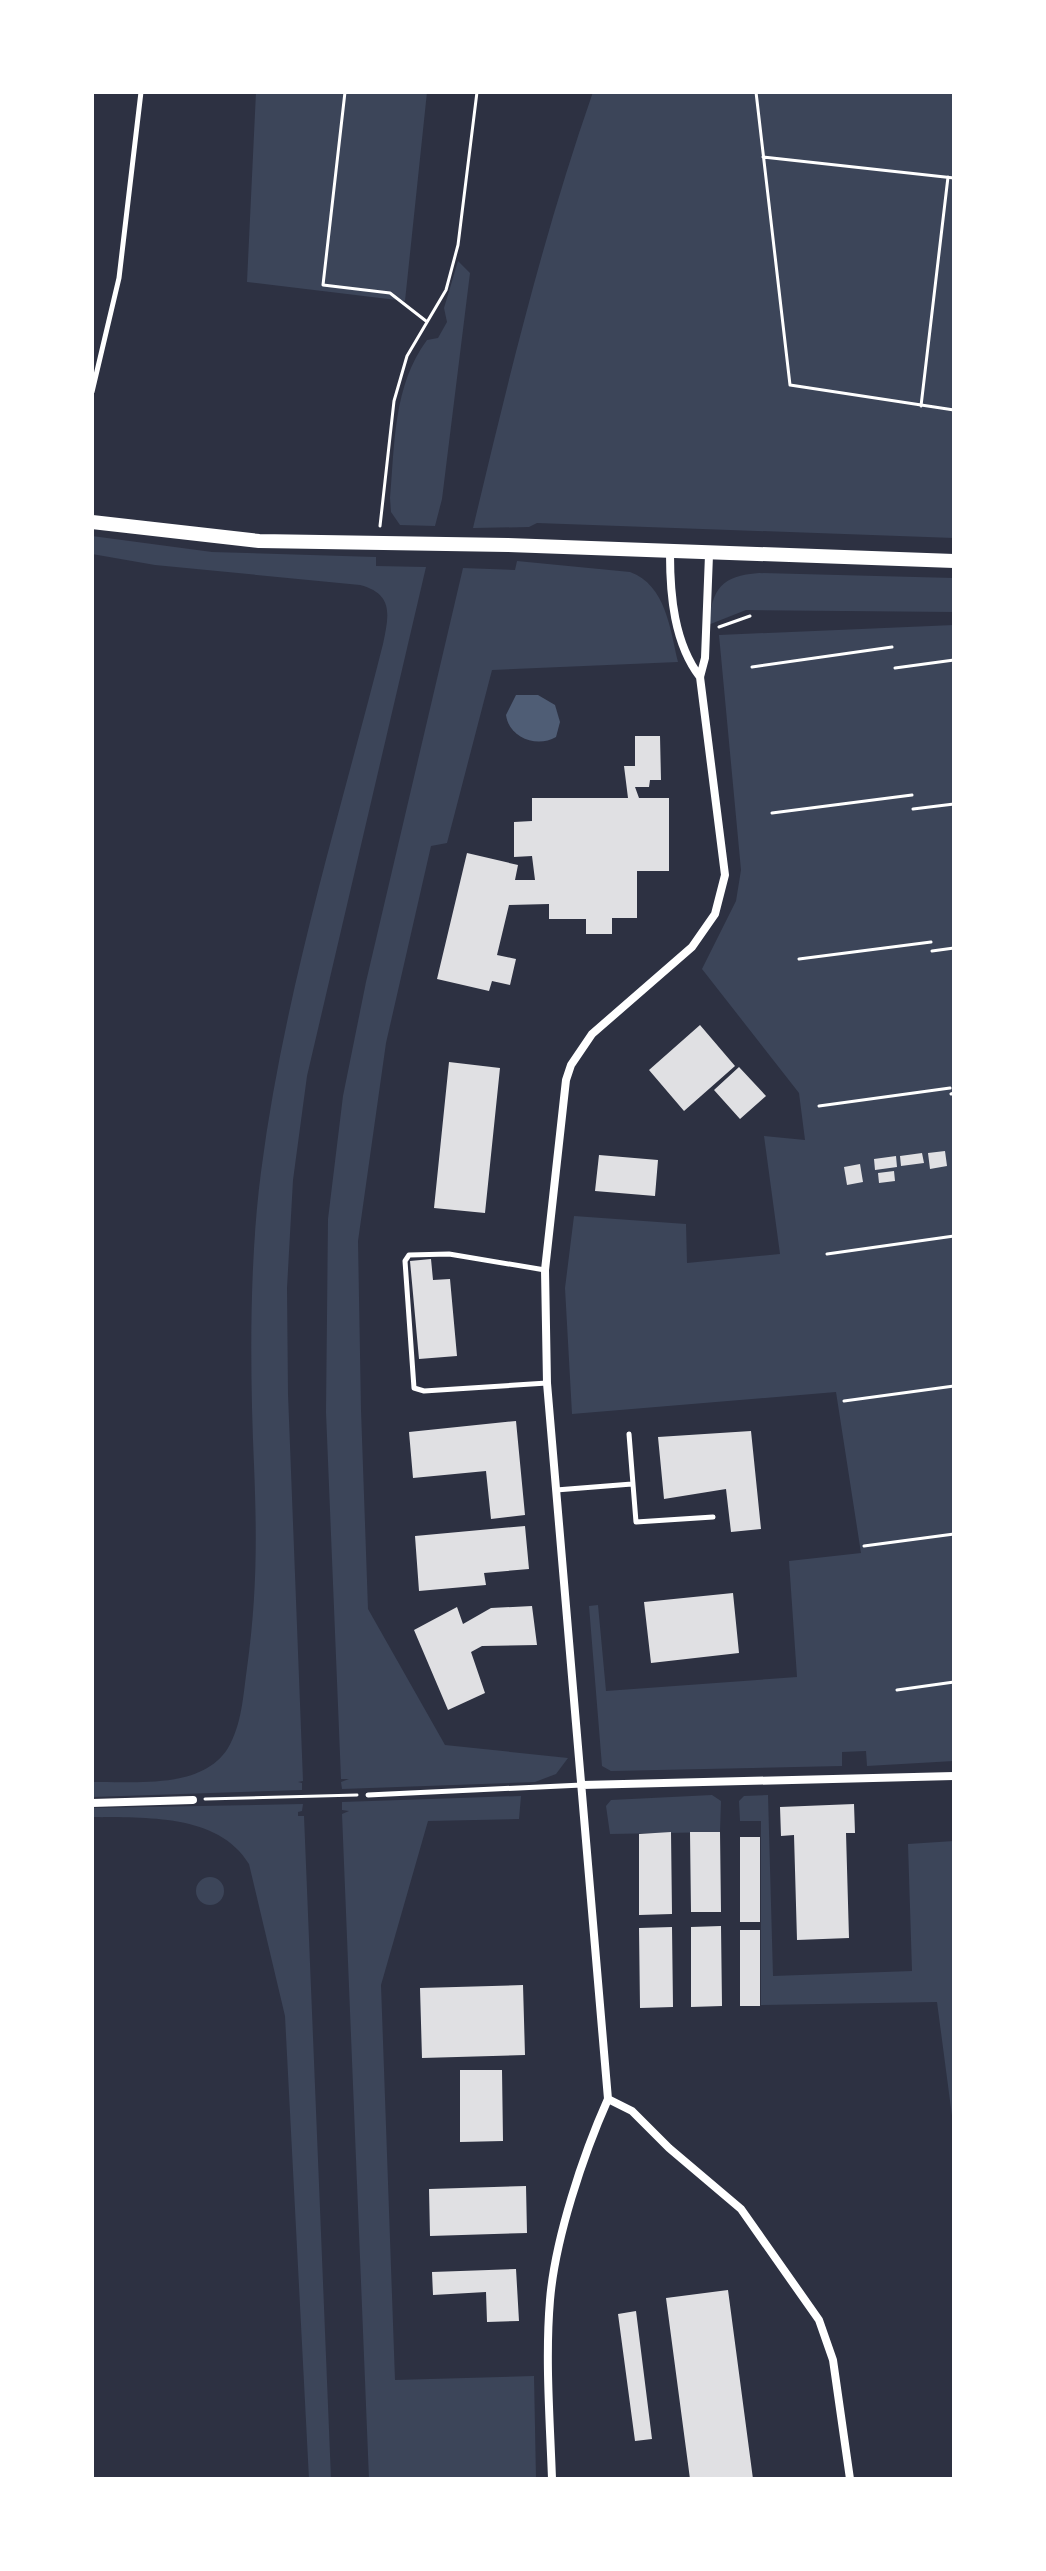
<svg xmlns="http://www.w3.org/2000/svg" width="1046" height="2571" font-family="'Alegreya Sans',sans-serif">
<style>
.green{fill:#3c4559}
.water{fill:#4f5d75}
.building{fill:#e0e0e3}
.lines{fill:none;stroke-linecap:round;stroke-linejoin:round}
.path{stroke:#fff;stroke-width:3}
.service{stroke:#fff;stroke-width:5}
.minor{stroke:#fff;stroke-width:8}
.secondary{stroke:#fff;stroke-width:14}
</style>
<rect width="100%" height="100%" fill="#2d3142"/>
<!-- green -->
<path class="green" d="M256,92h171l-22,209 -158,-19z
M593,92h361v446l-417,-15 -8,4 -56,1c35,-147 70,-293 120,-436z
M458,261l12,12 -28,226 -7,27 -35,-1 -9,-13 -1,-14c5,-55 3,-112 37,-158l11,-2 9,-16 -3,-14z
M92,536l120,16 164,5v9l50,1 -119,509 -14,104 -6,108 1,106 15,387 -5,1 4,1v7l-210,7v-15c43,-1 110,8 136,-34 14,-24 15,-52 19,-80 10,-72 10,-130 7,-203 -4,-93 -5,-201 7,-293 23,-179 78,-354 122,-528 6,-29 11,-50 -23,-59l-205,-20 -63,-11z
M517,561l113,11c36,13 40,57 48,90l-186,8 -45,173 -16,3 -45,197 -28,198 3,169 7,199 77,136 123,13 -12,16 -21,8 -193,7 -1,-7 8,-3h-8l-15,-367 2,-193 15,-123 23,-114 97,-414 52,2z
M759,573l195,5v34l-208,-2 -38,15c5,-37 13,-49 51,-52z
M954,625v1136l-87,5 -1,-15 -24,1v14l-231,5 -9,-5 -13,-160 9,-1 8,86 191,-14 -8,-116 72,-8 -25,-161 -264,22 -7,-126 9,-72 112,8 1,39 93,-9 -16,-118 41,4 -6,-47 -97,-124 34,-68 5,-31 -22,-235z
M712,1795l9,6 -1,31 -110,2 -4,-28 5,-6z
M768,1795l5,181 139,-5 -4,-127 46,-3v290l-17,-129 -176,3v-184h-21l-1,-20 5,-5z
M521,1796l-2,23 -91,2 -47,164 14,395 139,-4 2,103h-167l-27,-665 7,-3 -7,-1v-8z
M303,1804l-1,7 -4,1v4h6l27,663h-22l-24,-463 -36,-152c-31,-51 -104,-46 -157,-47v-9z
M196 1891a14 14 0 1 1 28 0a14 14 0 1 1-28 0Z"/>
<!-- water -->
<path class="water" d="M516,695h22l17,10 5,17 -4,15c-19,11 -47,1 -50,-22z"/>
<!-- building -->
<path class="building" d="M635,736h25l1,44h-11l-1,7h-14l4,11h30v73h-32v47h-25v16h-26v-15h-37v-15l-40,1 -12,50 19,4 -6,26 -18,-4 -3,10 -52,-12 30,-126 51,12 -3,15h20l-3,-24 -18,1v-35l18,-1v-23h96l-4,-32h11z
M700,1025l35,41 -51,45 -35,-41z
M449,1062l51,6 -15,145 -51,-5z
M739,1067l27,29 -26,23 -26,-29z
M945,1151l2,15 -17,3 -2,-16z
M922,1153l2,10 -23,3 -1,-10z
M599,1155l59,5 -3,36 -60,-5z
M896,1156l1,11 -22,3 -1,-11z
M860,1164l3,18 -16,3 -3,-18z
M894,1171l1,10 -16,2 -1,-10z
M431,1259l2,21 17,-1 7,77 -38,3 -9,-98z
M516,1421l9,94 -34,4 -5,-48 -73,7 -4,-46z
M751,1431l10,98 -30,3 -5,-43 -62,10 -6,-62z
M525,1526l4,43 -45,4 2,12 -67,6 -4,-55z
M733,1593l6,60 -88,10 -7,-61z
M532,1606l5,39 -55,1 -11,6 14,41 -37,17 -34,-80 43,-23 6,17 28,-16z
M854,1804l1,29h-9l3,105 -52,2 -3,-105 -13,1 -1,-29z
M671,1832l1,82 -33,1v-81z
M690,1832h30l1,80h-30z
M740,1837h20v85h-20z
M721,1926l1,80 -31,1v-80z
M672,1927l1,80 -33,1 -1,-80z
M740,1930h20v76h-20z
M523,1985l2,70 -103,3 -2,-70z
M460,2070h42l1,71 -43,1z
M526,2186l1,47 -97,3 -1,-47z
M516,2269l3,52 -32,1 -1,-30 -53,3 -1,-23z
M728,2290l25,189h-63l-24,-181z
M636,2311l16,128 -17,2 -17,-127z"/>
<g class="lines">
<!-- path -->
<path class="path" d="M345,92l-22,193 67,8 36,28
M756,92l34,293 164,25
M763,157l191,21
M921,406l27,-229
M380,526l14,-125 13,-45 39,-66 12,-45 19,-153
M719,627l31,-11
M752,667l140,-20
M895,668l59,-8
M913,809l41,-5
M772,813l140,-18
M932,951l22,-3
M799,959l132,-17
M951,1094l3,-1
M819,1106l131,-18
M827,1254l127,-18
M844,1401l110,-15
M864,1546l90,-12
M897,1690l57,-8
M205,1799l152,-4"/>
<!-- service -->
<path class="service" d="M92,392l27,-114 22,-186
M545,1270l-96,-16 -40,1 -4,6 9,127 10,3 123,-8
M629,1434l7,88 77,-5
M556,1490l76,-6
M368,1795l214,-10"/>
<!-- minor -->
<path class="minor" d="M670,554c0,41 4,89 30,123
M582,1785l372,-9
M92,1803l101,-3
M608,2099l24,12 37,37 72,61 78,111 14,40 17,119
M552,2479c-2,-59 -7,-120 -2,-179 5,-61 33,-145 58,-201l-61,-716 -2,-113 21,-190 5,-15 21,-31 100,-87 23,-33 10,-39 -25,-198 5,-19 4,-103"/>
<!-- secondary -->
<path class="secondary" d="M92,522l167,19 249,4 446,16"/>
</g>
<!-- border -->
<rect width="1046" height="2571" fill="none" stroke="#ffffff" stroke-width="188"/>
</svg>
